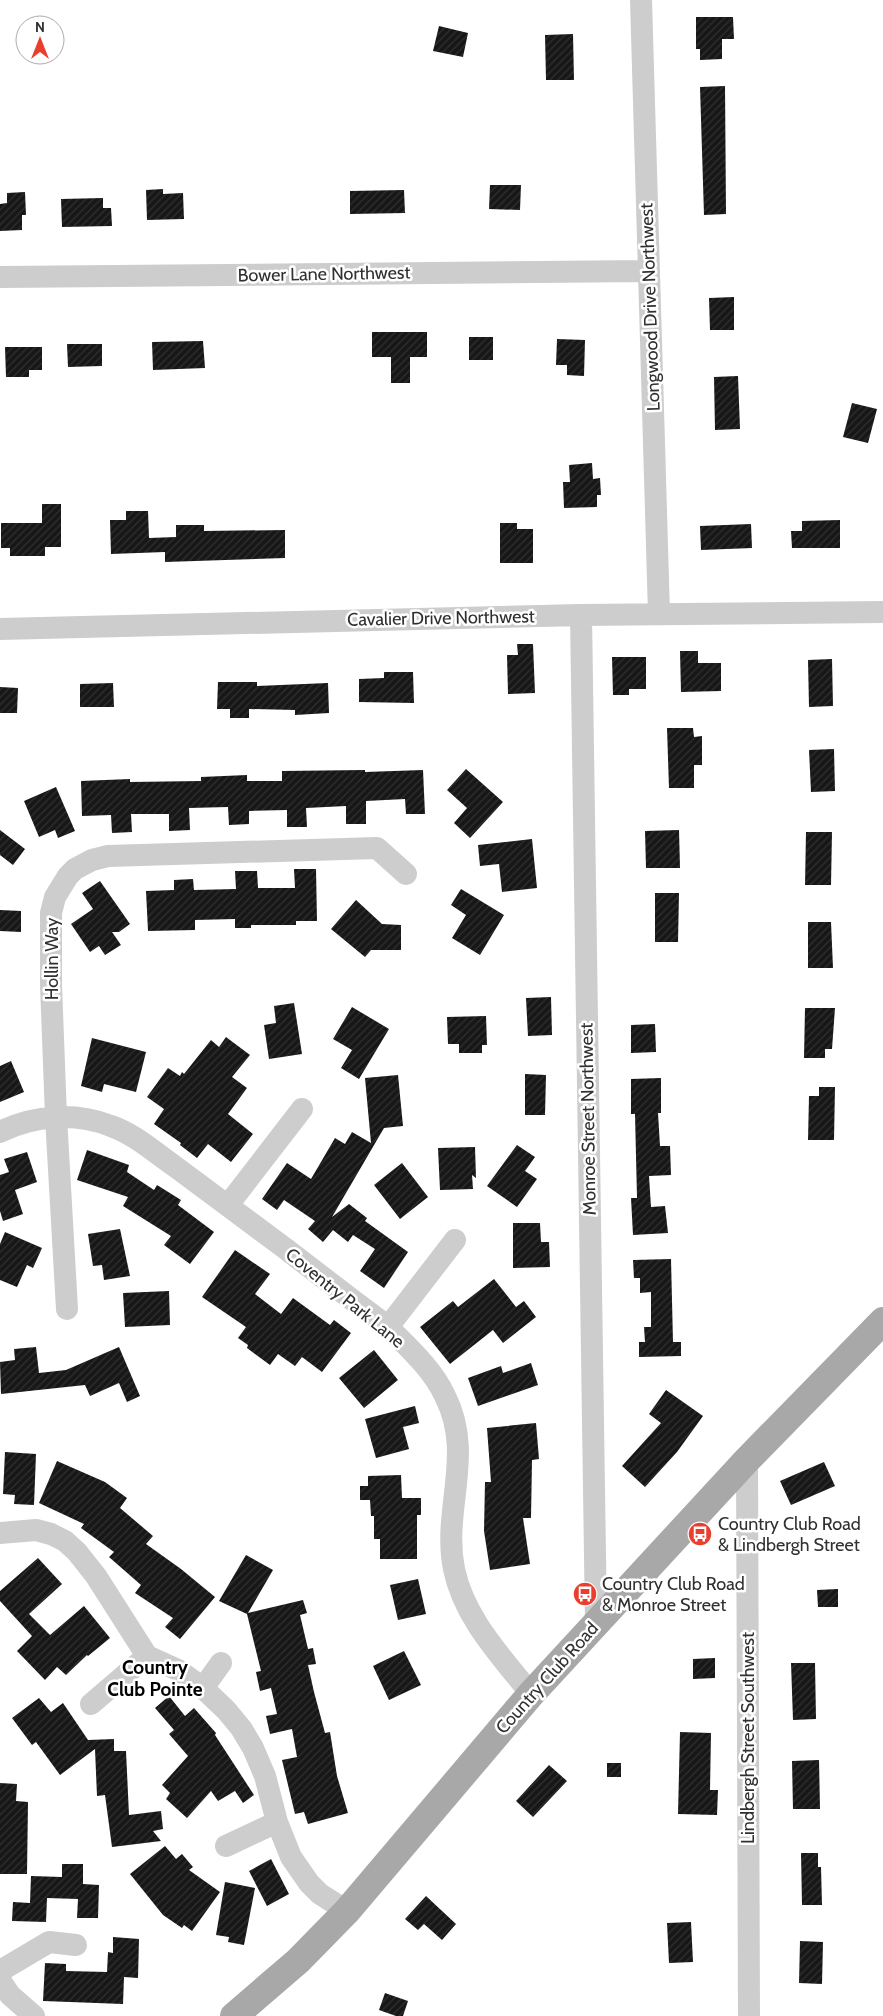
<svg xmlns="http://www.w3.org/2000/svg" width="883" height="2016" font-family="Cabin,sans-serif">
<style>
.building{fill:url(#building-hatch)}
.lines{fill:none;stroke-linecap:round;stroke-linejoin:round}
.minor{stroke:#cdcdcd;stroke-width:22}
.major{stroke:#a8a8a8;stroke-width:28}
.labels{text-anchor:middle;stroke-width:5;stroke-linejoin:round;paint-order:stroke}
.street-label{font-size:18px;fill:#303030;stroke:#fff}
.poi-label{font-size:18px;fill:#303030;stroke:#fff;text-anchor:start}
.neighbourhood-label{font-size:19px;font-weight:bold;fill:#000;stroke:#fff}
</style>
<defs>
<pattern id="building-hatch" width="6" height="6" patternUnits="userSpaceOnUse" patternTransform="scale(1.25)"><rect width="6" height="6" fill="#171717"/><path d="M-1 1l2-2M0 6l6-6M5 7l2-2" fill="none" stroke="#303030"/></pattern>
</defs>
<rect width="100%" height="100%" fill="#fff"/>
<!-- building -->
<path class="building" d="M696,17h37l1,22h-12v20l-22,1v-11h-4z
M439,26l29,7 -5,24 -30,-6z
M573,34l1,46h-28l-1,-45z
M725,86l1,128 -22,1 -4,-128z
M490,185h31l-1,25 -31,-1z
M163,189v5l20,-1 1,26 -37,1 -1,-30z
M404,190l1,23 -55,1v-23z
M25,192l1,23h-4v15l-22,1v-27l7,-1v-10z
M103,198v10h8l1,18 -50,1 -1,-28z
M734,297v33h-24l-1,-32z
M372,332h55v25h-17v26h-19v-26h-19z
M469,337h24v23h-24z
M557,339l28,1 -1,36 -17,-1v-10h-11z
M203,341l2,27 -52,2 -1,-28z
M67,344h35v22l-34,1z
M5,347h37v23h-13v7h-23z
M738,376l2,53 -25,1 -1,-53z
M852,403l25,6 -9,34 -25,-6z
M592,463l1,16 7,-1 1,17h-4v12l-33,1 -1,-26h7l-1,-17z
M42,504h19v43h-16v9h-35v-8h-9v-25h41z
M126,511h22l1,27 27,-1v-12h28v6l81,-1v28l-120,4v-10l-54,2 -1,-34h16z
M840,520v28h-48l-1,-17h11v-10z
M500,523h17v6h16v34h-33z
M751,524l1,24 -51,2 -1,-24z
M517,644h16l2,49 -27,1 -1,-39h11z
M680,651h18v12h23v28l-40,1z
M612,657h34v32h-17v6h-16z
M832,659l1,47 -24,1 -1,-47z
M384,672h29l1,31 -55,-1v-23l25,-1z
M218,682h39v4l71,-3 1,30 -34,2v-5l-46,-1v9h-19v-9h-13z
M113,683l1,24h-34v-23z
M0,687l18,1 -1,25h-17z
M667,728h26l1,9 8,-1v29h-8v23h-25z
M834,749l1,42 -24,1 -2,-42z
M466,769l37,33 -33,36 -16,-15 13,-15 -20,-18z
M365,770v2l58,-2 2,44h-19l-1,-15 -39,2v23h-20v-18l-40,2 1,19h-20v-17l-38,1v13l-20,1 -1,-18 -39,1 1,22 -21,1v-17h-38l1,18 -20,1 -1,-18 -29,1 -1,-35 49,-2v3l71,-1v-4l46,-2v6h35v-10z
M56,787l19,44 -17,7 -3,-8 -16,7 -15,-36z
M0,830l25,19 -12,16 -13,-10z
M679,830l1,38h-34l-1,-37z
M806,832h26l-1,53h-26z
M532,839l5,49 -35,4 -3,-28 -19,2 -2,-21z
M294,869h22l1,52h-21v4h-45v3h-16v-9l-40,1v10l-47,1 -2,-40 28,-1v-10l19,-1 1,11 42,-1 -1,-18h22l1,17h37z
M100,881l30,43 -11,8h-7l9,13 -16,10 -6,-9 -9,6 -19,-28 22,-15 -11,-16z
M461,889l43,26 -24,40 -28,-17 14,-23 -15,-10z
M655,893h24l-1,49h-23z
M356,900l26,24 19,1v25h-30l-6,7 -34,-28z
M0,910l21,1v21l-21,-1z
M808,922h23l2,46h-25z
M551,997l1,38 -24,1 -2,-38z
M294,1003l8,51 -33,5 -5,-34 12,-2 -2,-17z
M352,1007l37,22 -30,50 -18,-11 11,-18 -19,-11z
M805,1008h30l-3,41h-7v9h-21z
M486,1016l1,29h-5v8h-23v-9h-11l-1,-27z
M655,1024l1,28 -25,1v-28z
M226,1037l24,18 -18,22 15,11 -19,26 25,20 -22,28 -23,-18 -11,14 -17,-13 1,-2 -27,-19 10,-15 -17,-12 21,-29 12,8 2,-4 2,2 27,-34 8,7z
M92,1038l54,14 -10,40 -32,-8 -2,8 -21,-6z
M11,1061l13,31 -24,10v-36z
M525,1074l21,1 -1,40h-20z
M398,1075l5,51 -19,2 -52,89 17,-13 18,14 -2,3 43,31 -24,36 -24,-17 15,-22 -22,-14 -5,7 -15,-12 -10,12 -15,-13 7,-8 -31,-21 -7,10 -15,-11 25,-36 24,16 24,-41 10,6 7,-12 19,11 -6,-65z
M661,1078v35h-3l2,33h10l1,29 -22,1 2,31 14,-1 3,27 -35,2 -2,-37h6l-2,-84h-4v-35z
M819,1087h16l-1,53h-26l1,-44h10z
M517,1145l18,12 -10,14 12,8 -20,28 -30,-21z
M475,1147l1,31 -4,-3 1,14 -33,1 -2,-42z
M87,1150l42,15 -2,7 27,18 3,-5 24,15 -3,5 36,27 -24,32 -26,-19 7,-9 -48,-30 5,-9 -51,-17z
M27,1152l10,30 -22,8 8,24 -20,7 -3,-10v-36l9,-3 -5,-13z
M402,1163l26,34 -28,22 -26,-34z
M513,1223h27l1,19h8l1,25 -37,1z
M120,1229l10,47 -26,4 -2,-15 -9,1 -5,-32z
M5,1232l37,16 -9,20 -6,-3 -10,22 -17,-7v-36z
M235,1250l35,24 -15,20 26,20 12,-16 37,27 4,-5 17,13 -29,39 -20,-15 -7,9 -17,-12 -8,11 -23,-17 1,-3 -10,-7 8,-11 -44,-30z
M671,1259l2,83h8v14l-42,1v-15h6l-1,-15h7v-35l-11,1v-15h-6l-1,-18z
M494,1279l22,28 8,-6 12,16 -33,26 -10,-13 -43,34 -30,-37 33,-26 5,6z
M169,1291l1,34 -45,2 -2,-34z
M36,1347l3,26 27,-3 53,-23 21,49 -13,6 -8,-19 -29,13 -5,-11 -84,9 -1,-32 15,-2 -1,-11z
M374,1350l24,30 -34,28 -25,-30z
M531,1363l7,22 -60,21 -10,-28 33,-12 2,7z
M666,1390l37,26 -26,36 -32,35 -23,-21 39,-43 -12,-9z
M415,1406l4,17 -16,4 6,22 -33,9 -11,-39z
M536,1423l3,36 -7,1 -1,58h-8l7,46 -40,6 -6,-39 1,-49h6l-4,-54z
M5,1452l31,2 -2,51 -20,-1 1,-9 -12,-1z
M57,1461l48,21 22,16 -7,10 33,28 -7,8 35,25 34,28 -35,42 -15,-12 8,-9 -38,-25 6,-8 -32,-28 5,-5 -33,-24 3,-4 -45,-21z
M824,1462l11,24 -44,19 -11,-24z
M401,1475l1,23h19v17h-4v44h-37v-20h-6v-23h-3l-1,-16h-10v-14h8v-10z
M246,1555l27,15 -25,43 55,-13 4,13 -7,2 8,34 5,-1 3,16 -8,1 6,27 11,41 5,-1 7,44 11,37 -40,11 -4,-12 -9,2 -13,-54 15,-3 -5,-28 -22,5 -4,-18 11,-2 -6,-26 -11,3 -4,-19 5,-1 -14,-57 -28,-13z
M38,1558l24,26 -33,30 21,21 34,-29 26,32 -22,18 -1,-1 -21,20 -9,-8 -12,13 -28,-29 15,-15 -32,-35v-10z
M418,1579l8,35 -28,6 -8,-35z
M838,1589v18h-20l-1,-17z
M404,1651l17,34 -32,15 -16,-34z
M715,1658v20l-22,1v-20z
M791,1663h24l1,56 -23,1z
M169,1696l16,20 9,-8 22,25 -1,2 39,60 -11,8 -8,-12 -17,10 -7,-10 -24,27 -21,-19 4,-6 -8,-8 26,-29 -19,-22 5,-4 -19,-22z
M39,1698l12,14 12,-9 25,37 26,-1v12h12l3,64 32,-4 2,18 -10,2 8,10 -49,6 -7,-52 -8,1 -2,-47 -35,26 -24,-33 -4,3 -20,-27z
M680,1732l31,1 -1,57h8l-1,25 -39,-1z
M819,1760l1,49h-27l-1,-48z
M607,1763h14v14h-14z
M549,1765l18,16 -34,36 -17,-16z
M0,1783l17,1 -1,17 12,1 -1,72h-27z
M165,1846l11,13 6,-5 11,13 -4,3 31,22 -28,39 -8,-6 -2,3 -19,-13 -33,-41z
M801,1853h17v14h3l1,38h-20z
M271,1859l18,35 -22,12 -18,-35z
M62,1864h21v20l16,1 -1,33h-21l1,-19 -31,-1 -1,24 -34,-1 1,-19 17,1 1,-27 31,1z
M225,1882l30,6 -11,57 -16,-3 1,-5 -13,-2z
M426,1896l30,28 -14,16 -18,-16 -6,6 -13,-11z
M691,1922l2,40 -24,1 -2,-40z
M113,1937l26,2 -1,39 -14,-1 -1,27 -80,-3 2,-38 21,1v7l41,1 1,-20 5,1z
M800,1941l23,1 -1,42 -23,-1z
M385,1993l23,8 -5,15h-7l-17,-6z"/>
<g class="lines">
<!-- minor -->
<path class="minor" d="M641,0l18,614
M0,277l648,-6
M581,615l15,1008
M0,629l581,-14 302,-3
M0,1132c34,-17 75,-20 111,-6 23,8 42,25 62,39 38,28 75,56 113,84 23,18 46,35 69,53 12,9 24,17 35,27 20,20 43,41 55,67 30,59 -3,113 9,173 10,49 47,87 77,125
M228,1205l74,-96
M67,1309l-11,-192 -5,-132v-72l4,-16 13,-21 7,-7 17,-9 16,-4 269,-8 29,26
M388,1327l67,-87
M747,1460l2,556
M0,1533l36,-3 15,4 14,7 12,11 19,24 51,80 31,14 25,18 23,22 15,18 12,20 12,28 12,46 14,35 18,26 11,11 27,17
M203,1688l18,-25
M91,1704l56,-48
M226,1846l51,-24
M0,1971l49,-29 27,3
M0,1980l10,15 24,21"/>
<!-- major -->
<path class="major" d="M234,2016l64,-55 49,-50 184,-217 216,-234 136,-139"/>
</g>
<!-- icons -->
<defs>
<g id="bus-disc" transform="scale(1.25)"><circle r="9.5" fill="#ea3f2e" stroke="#fff"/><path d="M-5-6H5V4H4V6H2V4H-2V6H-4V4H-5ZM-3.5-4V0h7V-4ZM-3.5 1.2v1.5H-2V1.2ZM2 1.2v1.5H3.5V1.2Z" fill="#fff"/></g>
</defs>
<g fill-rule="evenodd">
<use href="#bus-disc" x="700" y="1534"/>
<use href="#bus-disc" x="585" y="1594"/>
</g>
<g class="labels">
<!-- street labels -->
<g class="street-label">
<text transform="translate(324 274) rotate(-1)" y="6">Bower Lane Northwest</text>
<text transform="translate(650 307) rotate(-92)" y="6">Longwood Drive Northwest</text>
<text transform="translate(441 618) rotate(-1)" y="6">Cavalier Drive Northwest</text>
<text transform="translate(52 959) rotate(-90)" y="6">Hollin Way</text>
<text transform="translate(588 1119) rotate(-91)" y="6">Monroe Street Northwest</text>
<text transform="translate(345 1298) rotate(39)" y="6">Coventry Park Lane</text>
<text transform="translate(547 1678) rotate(-48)" y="6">Country Club Road</text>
<text transform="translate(748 1738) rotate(-90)" y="6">Lindbergh Street Southwest</text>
</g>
<!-- poi labels -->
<g class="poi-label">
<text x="718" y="1530">Country Club Road<tspan x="718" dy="21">&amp; Lindbergh Street</tspan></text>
<text x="602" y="1590">Country Club Road<tspan x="602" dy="21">&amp; Monroe Street</tspan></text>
</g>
<!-- neighbourhood labels -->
<g class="neighbourhood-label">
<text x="155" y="1674">Country<tspan x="155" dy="22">Club Pointe</tspan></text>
</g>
</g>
<!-- north arrow -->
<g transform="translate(40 40)"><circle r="24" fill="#ffffff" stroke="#acacac"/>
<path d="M0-4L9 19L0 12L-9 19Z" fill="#ea3f2e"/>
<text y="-8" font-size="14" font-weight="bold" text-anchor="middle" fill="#303030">N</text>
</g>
</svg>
